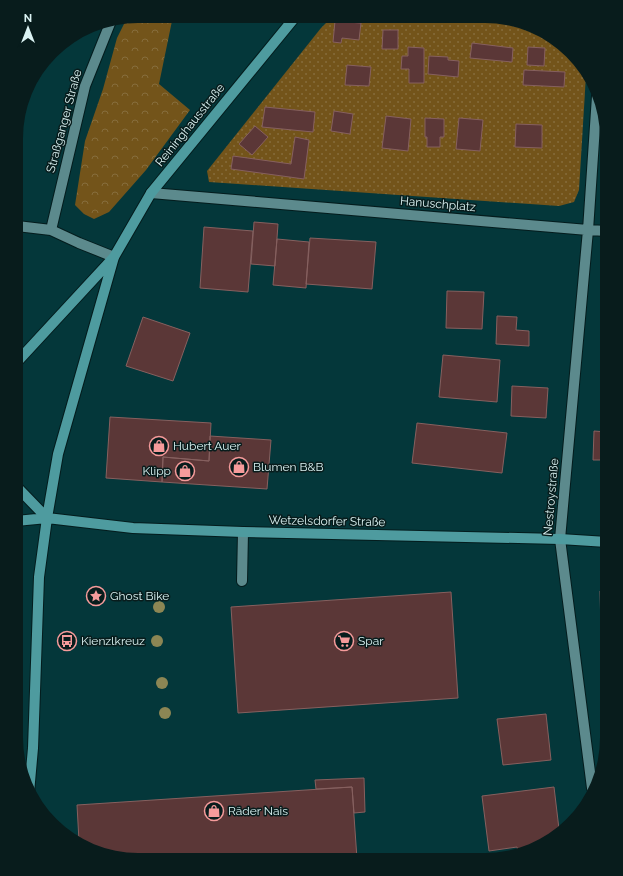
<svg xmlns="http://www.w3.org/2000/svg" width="623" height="876" font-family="Raleway,sans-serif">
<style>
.park{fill:url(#park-crowns)}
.garden{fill:url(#garden-dots)}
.building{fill:#5b3737;stroke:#86605f}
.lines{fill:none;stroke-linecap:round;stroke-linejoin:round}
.lane-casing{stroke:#041c1d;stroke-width:12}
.street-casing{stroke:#041c1d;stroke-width:12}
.secondary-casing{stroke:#041c1d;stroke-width:12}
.lane{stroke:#5c8a8d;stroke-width:10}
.street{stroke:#5c8a8d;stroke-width:10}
.secondary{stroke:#4e9b9f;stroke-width:10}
.tree{fill:#8c8654}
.labels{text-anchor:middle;stroke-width:3;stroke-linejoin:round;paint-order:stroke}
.street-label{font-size:12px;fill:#dbf3f3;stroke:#081c1c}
.poi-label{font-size:12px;fill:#dbf3f3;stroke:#081c1c;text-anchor:start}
</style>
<defs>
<pattern id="park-crowns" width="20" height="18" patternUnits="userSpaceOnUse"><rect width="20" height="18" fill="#73541a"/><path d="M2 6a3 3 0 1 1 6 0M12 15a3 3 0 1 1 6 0" fill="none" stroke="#866d3c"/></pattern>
<pattern id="garden-dots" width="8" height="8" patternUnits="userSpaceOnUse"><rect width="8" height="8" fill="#73541a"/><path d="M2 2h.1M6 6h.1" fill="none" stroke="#866d3c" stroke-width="1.8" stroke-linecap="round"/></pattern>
</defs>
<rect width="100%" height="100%" fill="#04373a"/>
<!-- park -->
<path class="park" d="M138,16h35l-14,68 31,26 -44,60 -37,42 -15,7 -10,-5 -9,-9 10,-64 18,-52 14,-51 10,-20z"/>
<!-- garden -->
<path class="garden" d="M332,17h169l58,24 27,34 -7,115 -5,12 -15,4 -350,-24 -2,-11 114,-143z"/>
<!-- building -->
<path class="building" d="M335,21l26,2 -2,17 -17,-2 -1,5 -8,-1z
M383,30h15v19h-16z
M472,43l41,5 -1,14 -42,-4z
M408,47l16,1v35h-15v-14h-8l1,-13h6z
M528,47l17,1 -1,18 -17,-1z
M429,56l19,1v3l11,1 -1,16 -30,-3z
M347,65l24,2 -2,19 -24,-1z
M524,70l41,2 -1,15 -41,-2z
M265,107l50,5 -2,20 -51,-5z
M334,111l19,3 -3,20 -19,-3z
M386,116l25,3 -3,32 -26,-3z
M425,118l19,1v18h-4v10h-13v-10h-2z
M459,118l24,2 -3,31 -24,-2z
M516,124l26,1v23l-27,-1z
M255,126l13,11 -16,18 -13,-11z
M295,137l14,3 -5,39 -73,-10 2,-13 58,8z
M254,222l24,2 -3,42 -24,-2z
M204,227l49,4 -5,61 -48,-4z
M310,238l66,4 -4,47 -66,-5z
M277,239l32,3 -3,46 -33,-3z
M447,291l37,1 -2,37 -36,-1z
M497,316l20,1 -1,13 13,1v15l-33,-2z
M143,317l47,16 -17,48 -47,-15z
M603,318h4v27l-5,-1z
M443,355l57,5 -3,42 -58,-5z
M512,386l36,2 -2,30 -35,-2z
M110,417l101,6 -2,38 -46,-4 -1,25 -56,-4z
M417,423l90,10 -5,40 -90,-10z
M594,431l13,1v28h-14z
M210,436l61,4 -4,49 -105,-7 1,-25 46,4z
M600,591h7v38h-6z
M451,592l7,106 -220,15 -7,-106z
M607,694v36h-2l-1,-35z
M546,714l5,46 -48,5 -6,-46z
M364,778l1,34 -11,1 -2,-26 -36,2 -1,-9z
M352,787l5,72h-234l-44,-18 -2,-36z
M554,787l5,42 -20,18 -21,5 -1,-5 -28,4 -7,-55z"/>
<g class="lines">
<!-- lane casing -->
<g class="lane-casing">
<path id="lane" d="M242,581l1,-49"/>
</g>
<!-- street casing -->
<g class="street-casing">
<path id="street" d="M151,193l437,37 9,-134
M17,226l34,4 28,13 35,14
M51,230l34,-144 26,-65
M592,788l-32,-249 28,-309 19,1"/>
</g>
<!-- secondary casing -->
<g class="secondary-casing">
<path id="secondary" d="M17,362l97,-105 37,-64 145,-177
M16,486l31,32
M16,521l31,-3 86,10 110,4 317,7 47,3
M29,793l4,-45 6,-171 8,-59 11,-64 56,-197"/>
</g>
<!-- lane -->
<use href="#lane" class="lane"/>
<!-- street -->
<use href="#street" class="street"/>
<!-- secondary -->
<use href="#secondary" class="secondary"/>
</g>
<!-- trees -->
<g class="tree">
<circle cx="159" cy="607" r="6"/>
<circle cx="157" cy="641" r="6"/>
<circle cx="162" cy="683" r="6"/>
<circle cx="165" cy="713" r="6"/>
</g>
<!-- icons -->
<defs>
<g id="shop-ring" transform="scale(1)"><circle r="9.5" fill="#081c1c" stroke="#f59b9b" stroke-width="1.5"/><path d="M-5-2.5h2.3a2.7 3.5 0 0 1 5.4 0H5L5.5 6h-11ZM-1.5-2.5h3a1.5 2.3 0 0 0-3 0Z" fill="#f59b9b"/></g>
<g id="sight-ring" transform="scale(1)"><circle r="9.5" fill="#081c1c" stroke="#f59b9b" stroke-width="1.5"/><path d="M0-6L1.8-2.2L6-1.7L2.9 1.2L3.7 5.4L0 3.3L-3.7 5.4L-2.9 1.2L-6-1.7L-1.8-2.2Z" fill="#f59b9b"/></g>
<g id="bus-ring" transform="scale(1)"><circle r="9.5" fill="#081c1c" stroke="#f59b9b" stroke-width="1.5"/><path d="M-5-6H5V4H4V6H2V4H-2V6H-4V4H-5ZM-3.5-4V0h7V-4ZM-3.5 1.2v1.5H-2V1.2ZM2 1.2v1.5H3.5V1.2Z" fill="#f59b9b"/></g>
<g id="supermarket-ring" transform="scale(1)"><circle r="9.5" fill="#081c1c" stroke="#f59b9b" stroke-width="1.5"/><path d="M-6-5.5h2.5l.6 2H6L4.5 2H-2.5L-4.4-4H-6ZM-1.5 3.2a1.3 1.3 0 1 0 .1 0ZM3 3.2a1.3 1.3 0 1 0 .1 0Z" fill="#f59b9b"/></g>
</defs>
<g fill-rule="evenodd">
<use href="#shop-ring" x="159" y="446"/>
<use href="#shop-ring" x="239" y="467"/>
<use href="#shop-ring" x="185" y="471"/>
<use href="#sight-ring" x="96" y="596"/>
<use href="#bus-ring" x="67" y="641"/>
<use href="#supermarket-ring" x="344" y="641"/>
<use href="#shop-ring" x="214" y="811"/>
</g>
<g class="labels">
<!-- street labels -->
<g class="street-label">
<text transform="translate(64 121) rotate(-75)" y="4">Straßganger Straße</text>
<text transform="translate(190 125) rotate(-51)" y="4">Reininghausstraße</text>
<text transform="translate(438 204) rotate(5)" y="4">Hanuschplatz</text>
<text transform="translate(551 497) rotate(-85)" y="4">Nestroystraße</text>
<text transform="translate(327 521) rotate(1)" y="4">Wetzelsdorfer Straße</text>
</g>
<!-- poi labels -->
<g class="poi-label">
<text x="173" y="450">Hubert Auer</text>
<text x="253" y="471">Blumen B&amp;B</text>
<text x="171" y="475" text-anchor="end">Klipp</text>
<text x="110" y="600">Ghost Bike</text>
<text x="81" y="645">Kienzlkreuz</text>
<text x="358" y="645">Spar</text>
<text x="228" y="815">Räder Nais</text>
</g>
</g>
<!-- crop -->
<path d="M0 0H623V876H0ZM138 23H485A115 115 0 0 1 600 138V738A115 115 0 0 1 485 853H138A115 115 0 0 1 23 738V138A115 115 0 0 1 138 23Z" fill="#081c1c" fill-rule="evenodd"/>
<!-- north arrow -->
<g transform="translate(28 28)" stroke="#081c1c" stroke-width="3" paint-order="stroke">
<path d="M0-3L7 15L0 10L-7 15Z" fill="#dbf3f3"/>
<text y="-6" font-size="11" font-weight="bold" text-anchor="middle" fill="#dbf3f3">N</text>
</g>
</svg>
